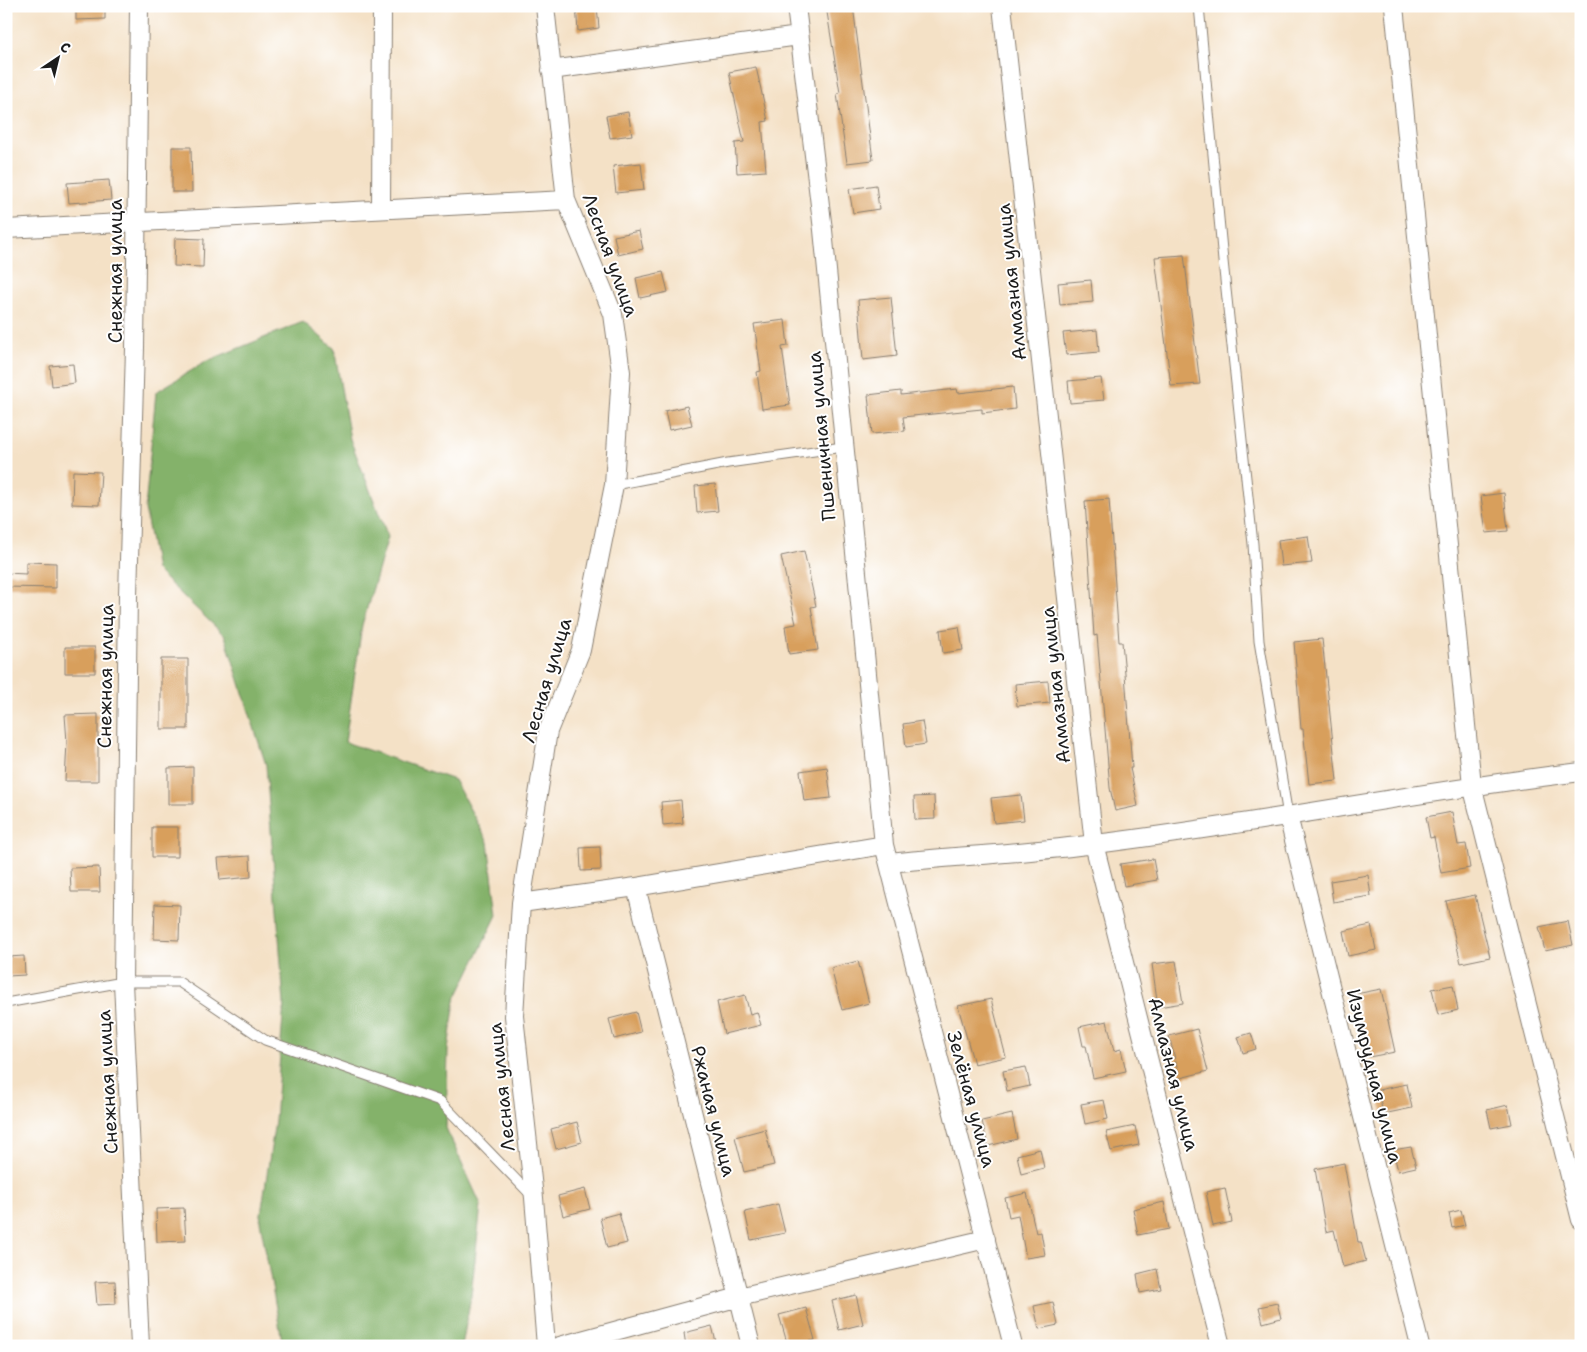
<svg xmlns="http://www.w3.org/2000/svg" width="1587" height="1352" font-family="'Shantell Sans',sans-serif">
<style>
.forest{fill:#84b26a;stroke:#506743}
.building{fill:#d89f5c}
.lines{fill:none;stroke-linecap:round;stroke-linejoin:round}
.service-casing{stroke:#887e71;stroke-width:11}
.minor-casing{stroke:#887e71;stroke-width:20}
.service{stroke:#fff;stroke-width:9}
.minor{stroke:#fff;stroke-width:18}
.labels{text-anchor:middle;stroke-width:4;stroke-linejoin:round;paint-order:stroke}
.street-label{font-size:19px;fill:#1c1c1c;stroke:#fff}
</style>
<rect width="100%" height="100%" fill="#fff"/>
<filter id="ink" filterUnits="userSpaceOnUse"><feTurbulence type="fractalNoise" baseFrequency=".02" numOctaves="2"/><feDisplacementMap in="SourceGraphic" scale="10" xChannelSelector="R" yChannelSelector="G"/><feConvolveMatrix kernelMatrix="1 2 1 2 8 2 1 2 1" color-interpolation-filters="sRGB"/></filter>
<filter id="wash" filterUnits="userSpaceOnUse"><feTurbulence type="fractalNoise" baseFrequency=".0096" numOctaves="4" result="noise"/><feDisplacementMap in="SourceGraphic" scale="20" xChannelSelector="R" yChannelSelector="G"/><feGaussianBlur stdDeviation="1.12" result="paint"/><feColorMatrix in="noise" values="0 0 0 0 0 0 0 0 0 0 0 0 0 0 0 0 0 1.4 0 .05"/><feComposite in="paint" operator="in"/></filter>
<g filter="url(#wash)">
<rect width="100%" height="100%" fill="#f4e1c6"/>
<!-- forest -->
<path class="forest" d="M303,322l31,26 16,91 38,98 -26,88 -17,117 109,38 34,62 9,73 -42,86 -7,48 -2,79 35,77 -10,91 -9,50h-179l-23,-125 15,-100 9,-118 -18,-238 -41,-129 -69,-66 -11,-61 11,-117 51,-31z"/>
<g id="blocks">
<!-- building -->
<path class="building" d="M76,6h29v13l-29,1z
M576,6h21l2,22 -21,3z
M826,6h27l20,154 -26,3 -10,-69 3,-1z
M756,67l12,54 -6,1 4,49 -29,2 -2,-30 9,-1 -15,-70z
M628,112l4,23 -22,3 -4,-22z
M172,147h19l1,45h-20z
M641,163l3,27 -28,3 -3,-27z
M109,180l2,20 -42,3 -2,-20z
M876,185l3,24 -26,4 -4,-24z
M639,231l4,18 -25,6 -4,-19z
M175,238l29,1 -1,28 -29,-1z
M1184,255l16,129 -29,2 -16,-129z
M663,272l5,20 -28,6 -4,-20z
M1091,280l2,22 -33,3 -2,-22z
M891,297l6,59 -34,4 -5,-60z
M785,320l3,26 -6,1 8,58 -28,4 -5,-37 4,-1 -7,-47z
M1097,330l2,22 -33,3 -3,-22z
M73,364l2,19 -23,3 -2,-20z
M1101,378l3,22 -34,3 -2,-22z
M1013,387l2,22 -33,4v-4l-79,8 2,14 -33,3 -4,-39 33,-4v4l56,-6 1,4z
M687,406l5,19 -23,5 -4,-19z
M73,471l28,1 -2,33 -27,-1z
M715,484l3,27 -21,2 -2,-27z
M1504,493l4,38 -22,2 -5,-37z
M1109,499l10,143h3l3,32 7,94h-2l8,38 -23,5 -5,-23 -13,-153 -3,1 -9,-135z
M1308,536l4,27 -31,3 -3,-26z
M804,551l12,55 -5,1 7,43 -29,4 -4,-28 11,-2 -15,-68z
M26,562l30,1v25l-50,-1v-14l20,1z
M959,627l4,23 -20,3 -3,-23z
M1322,639l15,142 -28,3 -6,-55h-2l-7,-87z
M65,647h30v26h-30z
M161,659h27v70h-27z
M1048,681l2,22 -33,3 -2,-22z
M98,714v67h-33l2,-39 -2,-27z
M922,721l4,23 -20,3 -3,-23z
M193,767v37h-25v-36z
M827,767l4,31 -27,3 -4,-30z
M1021,795l3,25 -30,3 -3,-25z
M934,796l1,23 -20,1 -1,-23z
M681,800l2,23 -20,2 -2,-23z
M1452,812l6,33 8,-1 4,24 -29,5 -7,-36 -4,1 -4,-21z
M152,827h26v30h-26z
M600,847l1,23 -20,1 -1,-23z
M250,856l1,21 -31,3 -2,-22z
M1153,859l4,21 -33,6 -4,-22z
M99,867l1,25h-29l-1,-24z
M1368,875l3,21 -38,6 -3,-21z
M1475,895l15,62 -29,6 -15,-62z
M155,904l25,1 -1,35 -25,-1z
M1568,921l5,24 -28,6 -6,-24z
M1371,925l5,25 -28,6 -5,-25z
M24,956l1,19 -17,1v-19z
M858,961l11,42 -27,7 -11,-42z
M1176,961l7,42 -25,4 -6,-43z
M1453,985l5,25 -20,5 -6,-26z
M1381,989l14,63 -26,5 -13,-63z
M745,995l5,19 7,-2 4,13 -37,9 -7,-32z
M991,999l15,58 -32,7 -16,-58z
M636,1012l5,20 -27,7 -5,-20z
M1107,1021l7,30 7,-2 5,22 -33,7 -7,-32h-3l-4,-19z
M1197,1029l11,42 -28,7 -11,-42z
M1251,1033l5,16 -13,4 -5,-16z
M1026,1067l4,19 -23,5 -4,-20z
M1407,1084l5,24 -29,6 -5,-24z
M1104,1100l4,19 -23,5 -4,-20z
M1508,1105l4,19 -21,4 -4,-18z
M1012,1114l5,25 -29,7 -6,-25z
M577,1122l5,20 -26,7 -5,-20z
M1135,1126l4,19 -28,6 -5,-19z
M765,1129l9,36 -30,7 -9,-35z
M1411,1147l5,20 -18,4 -5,-21z
M1040,1149l4,19 -23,6 -4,-19z
M1344,1163l14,79h3l5,19 -23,6 -9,-37 -8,2 -11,-63z
M1225,1188l7,34 -19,4 -7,-34z
M585,1189l5,20 -27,7 -5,-20z
M1027,1193l9,40 5,-1 4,23 -19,3 -8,-43 -9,2 -4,-19z
M1164,1202l5,27 -31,6 -5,-26z
M778,1204l7,29 -34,7 -6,-28z
M184,1208l2,33 -29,1 -1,-33z
M1461,1210l4,15 -13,3 -3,-15z
M619,1213l8,30 -20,5 -7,-30z
M1157,1269l4,20 -21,4 -3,-19z
M115,1281l1,23 -19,1 -2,-23z
M856,1295l7,29 -24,6 -7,-29z
M1053,1302l5,23 -19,4 -5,-23z
M1277,1303l4,15 -18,5 -4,-16z
M806,1308l9,32 -27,6 -9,-31z
M712,1326l5,20h-31l-2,-13z"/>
</g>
</g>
<g filter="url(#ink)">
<use href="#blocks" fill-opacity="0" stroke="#887e71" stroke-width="1"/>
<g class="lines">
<!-- service casing -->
<g class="service-casing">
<path id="service" d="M1199,6l24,255 30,283 6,97 29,175
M614,485l114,-22 115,-16
M6,1003l117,-21h56l86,58 175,61 91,94"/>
</g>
<!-- minor casing -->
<g class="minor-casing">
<path id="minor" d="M139,6l-4,342 -7,247 -5,387 17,364
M545,6l21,194 47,114 8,58 -7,113 -33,165 -33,81 -27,172 -7,113 20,182 12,148
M796,6l27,224 61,615 129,501
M1002,6l92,838 127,502
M1394,6l78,779 109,435
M551,70l248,-34
M381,209l1,-203
M6,229l560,-29
M1288,816l132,530
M889,863c68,-7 138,-10 206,-19 163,-20 323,-53 486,-72
M636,887l115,459
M521,903l115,-16 248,-42
M560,1346l179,-49 247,-58"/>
</g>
<!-- service -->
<use href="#service" class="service"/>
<!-- minor -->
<use href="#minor" class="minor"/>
</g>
</g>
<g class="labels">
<!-- street labels -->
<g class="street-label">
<text transform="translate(611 255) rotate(70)" y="7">Лесная улица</text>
<text transform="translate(115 271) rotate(-90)" y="7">Снежная улица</text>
<text transform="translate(1011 282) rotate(-96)" y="7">Алмазная улица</text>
<text transform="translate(821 436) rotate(-95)" y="7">Пшеничная улица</text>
<text transform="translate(105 676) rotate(-89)" y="7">Снежная улица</text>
<text transform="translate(546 680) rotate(-73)" y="7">Лесная улица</text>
<text transform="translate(1055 685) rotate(-96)" y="7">Алмазная улица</text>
<text transform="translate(1174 1074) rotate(76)" y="7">Алмазная улица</text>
<text transform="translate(1375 1076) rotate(76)" y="7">Изумрудная улица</text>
<text transform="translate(107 1082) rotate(-93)" y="7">Снежная улица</text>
<text transform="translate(501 1087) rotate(-96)" y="7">Лесная улица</text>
<text transform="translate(972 1099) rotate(75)" y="7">Зелёная улица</text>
<text transform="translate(714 1111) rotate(76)" y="7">Ржаная улица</text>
</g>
</g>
<!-- margin -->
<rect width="1587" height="1352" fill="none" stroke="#fff" stroke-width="25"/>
<!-- north arrow -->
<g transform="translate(58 58) rotate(35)" stroke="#ffffff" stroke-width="4" paint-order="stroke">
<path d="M0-4L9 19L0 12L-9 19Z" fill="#1c1c1c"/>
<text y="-8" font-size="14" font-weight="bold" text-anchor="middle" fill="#1c1c1c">С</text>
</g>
</svg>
